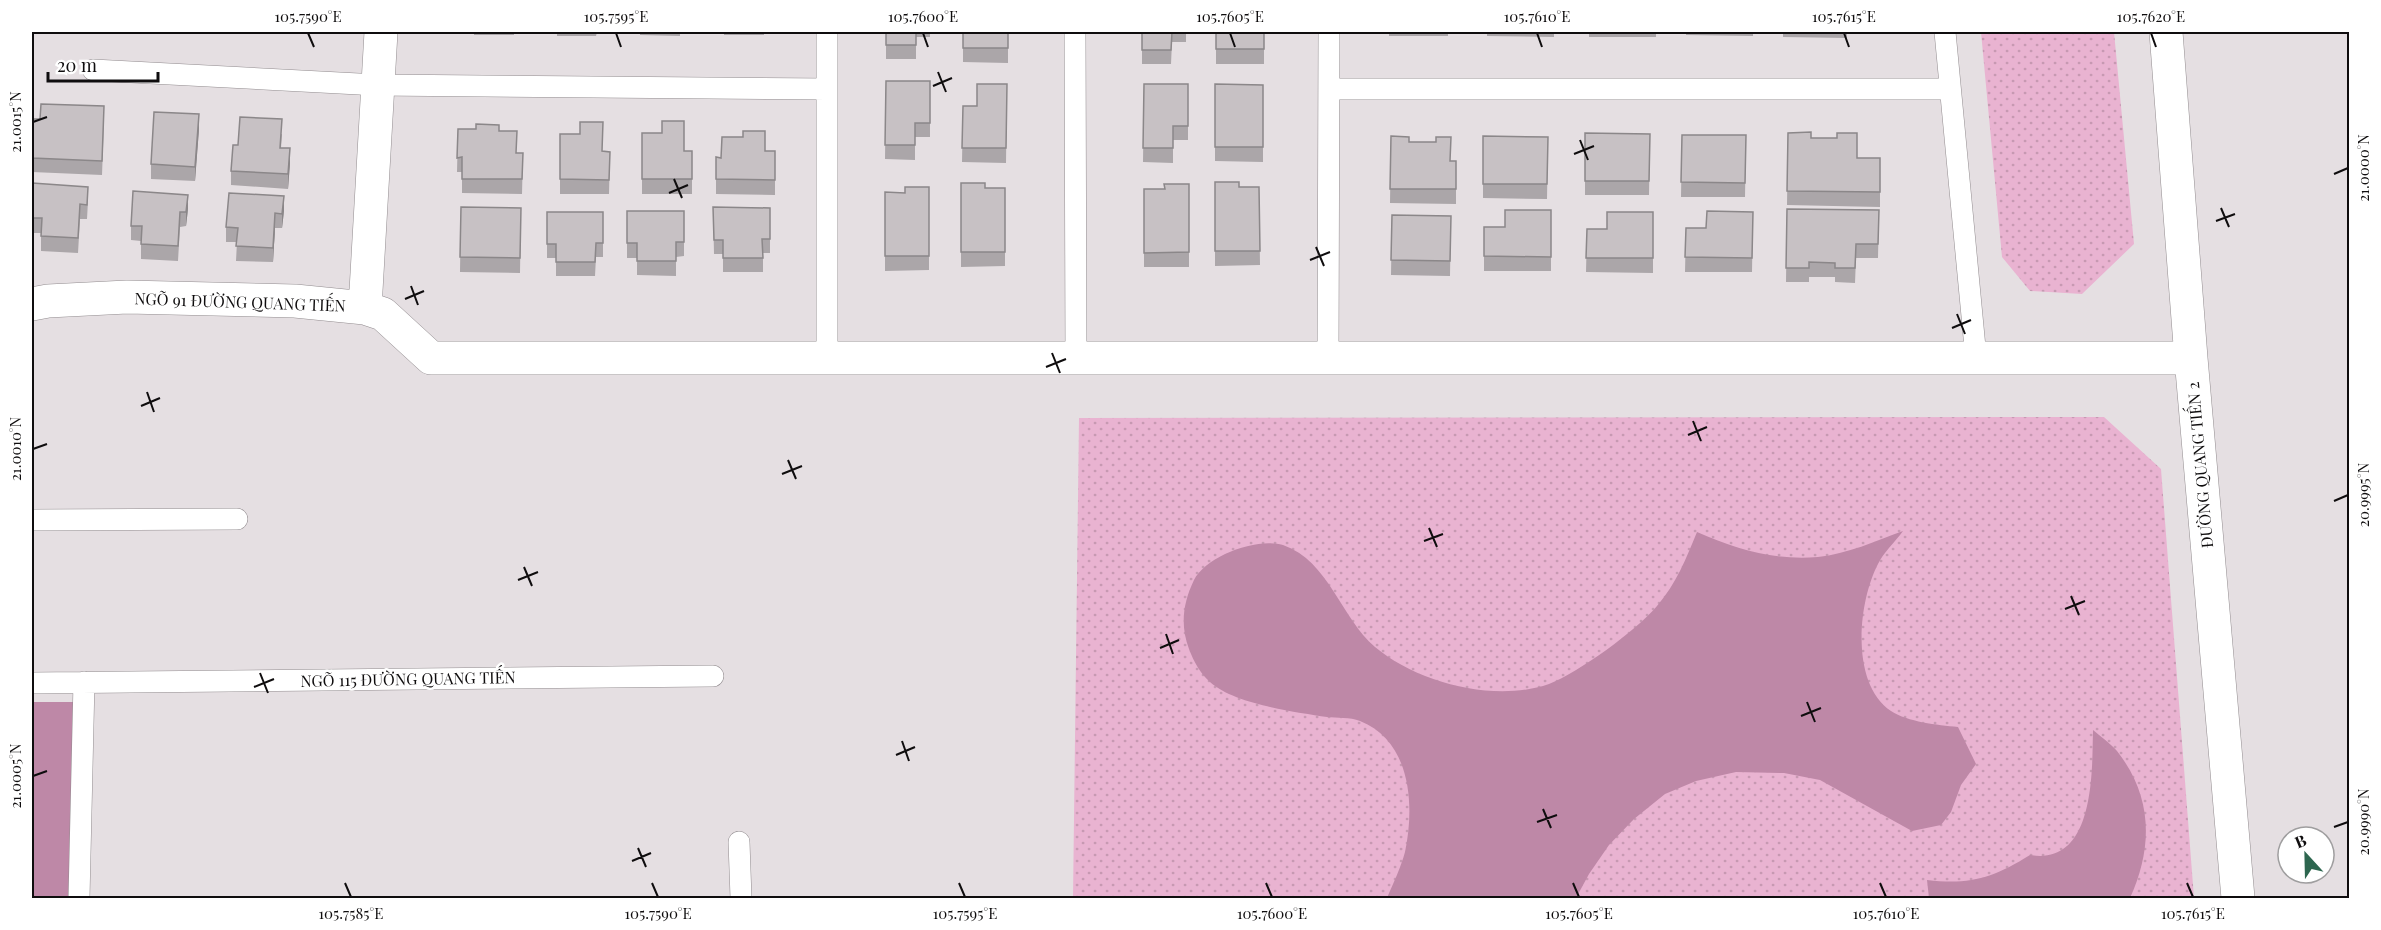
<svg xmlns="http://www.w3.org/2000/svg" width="2381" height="930" font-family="'Playfair Display',serif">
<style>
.park{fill:url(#park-dots)}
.water{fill:#be88a7}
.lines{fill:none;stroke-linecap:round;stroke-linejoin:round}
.service-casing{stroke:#928c8f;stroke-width:22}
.minor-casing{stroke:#928c8f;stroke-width:34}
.service{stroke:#fff;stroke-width:21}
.minor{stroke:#fff;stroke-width:33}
.wall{fill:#aba6a9}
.shaded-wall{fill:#8b8789}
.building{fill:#c7c1c4;stroke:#8b8789;stroke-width:1.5}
.ticks{fill:none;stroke:#0f0d0e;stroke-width:2}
.labels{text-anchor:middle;stroke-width:5;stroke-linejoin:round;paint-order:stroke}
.street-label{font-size:16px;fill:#0f0d0e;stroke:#fff}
.neatline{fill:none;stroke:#0f0d0e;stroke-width:2}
.ticks-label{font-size:15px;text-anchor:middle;fill:#0f0d0e}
</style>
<defs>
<pattern id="park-dots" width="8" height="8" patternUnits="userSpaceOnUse" patternTransform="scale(1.5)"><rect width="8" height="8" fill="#e9b3d1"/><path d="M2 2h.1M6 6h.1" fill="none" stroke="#c799b2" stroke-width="1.8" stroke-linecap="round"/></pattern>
</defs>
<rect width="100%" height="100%" fill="#e5dfe2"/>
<!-- park -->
<path class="park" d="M1981,32h133l20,212 -52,50 -52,-3 -28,-34z
M2104,417l57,52 33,429h-1121l6,-480z"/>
<!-- water -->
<path class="water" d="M1903,531c-8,11 -20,22 -25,33 -20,38 -28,120 13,147 17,11 46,14 67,16l18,37 -15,21 -10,27 -10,13 -29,6 -92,-51 -36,-7 -48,-1 -40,9 -31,13 -31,25 -25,26 -20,29 -13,24h-189c6,-14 14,-31 18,-46 10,-47 6,-111 -45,-131 -10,-4 -23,-3 -33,-4 -32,-5 -93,-13 -117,-35 -10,-9 -16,-20 -21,-33 -9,-24 -6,-46 5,-69 12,-24 63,-43 89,-35 46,16 58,73 92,102 43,36 120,56 174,37 29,-11 88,-54 108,-78 19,-22 29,-47 40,-74 38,17 79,29 121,25 29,-3 58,-16 85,-26z
M32,702h43l-1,196h-42z
M2093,730c7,6 17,13 24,21 36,46 36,96 13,147h-201l-2,-18c43,5 66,-2 103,-25 65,11 62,-83 63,-125z"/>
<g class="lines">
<!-- service casing -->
<g class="service-casing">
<path id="service" d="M1075,32l1,326
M1945,32l31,326
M93,70l285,15 449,4
M1329,89h621
M827,358v-326
M1328,358l1,-326
M32,520l205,-1
M32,683l681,-7
M739,842l2,56
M79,898l5,-216"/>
</g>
<!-- minor casing -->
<g class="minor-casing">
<path id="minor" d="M2166,32l25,326 47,540
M32,304l16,-3 79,-4 168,4 70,7 18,6 48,44h1760
M365,308l16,-276"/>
</g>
<!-- service -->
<use href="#service" class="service"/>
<!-- minor -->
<use href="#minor" class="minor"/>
</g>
<!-- wall -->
<path class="wall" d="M474,32h40v3h-40z
M557,32h40l-1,4h-39z
M640,32h40v4l-40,-1z
M724,32h40v3h-40z
M886,32h44v5h-14v22h-30z
M963,32h45v31l-45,-1z
M1142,32h44v10h-14l-1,22h-29z
M1216,32h48v32h-48z
M1389,32h59v4h-59z
M1487,32h67v5l-67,-1z
M1589,32h67v5h-67z
M1686,32h67v4l-67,-1z
M1783,32h64v6l-64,-1z
M886,81h44v56h-15v23l-30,-1z
M1007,84l-1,79 -44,-1 1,-56h14z
M1144,84h44v56h-15v23l-30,-1z
M1215,84l48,1v77l-48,-1z
M32,119l72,2 -2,54 -70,-3z
M199,129l-4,52 -44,-2v-15z
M458,129l41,2 18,22h6l-1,41 -60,-1v-21h-5z
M642,133l42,18h8v43h-50z
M1585,133l65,1 -1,61h-64z
M1788,133l23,5h26l20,20h23v49l-93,-2z
M282,134l-1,14 9,15 -2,26 -57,-4v-14l7,-26z
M560,134l42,17 8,1 -1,42h-49z
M1682,135h64l-1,62h-64z
M1391,136l18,6 42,19h5v43l-66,-1z
M1483,136l65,1 -1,62 -64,-1z
M765,151h10v44l-59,-1v-37l5,1z
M1215,182l24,5h20l1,78 -45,1z
M961,183l24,5h20v78l-44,1z
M1189,184v83h-45v-78h20z
M929,187v83l-44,1v-79l20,1z
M32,201h56l-1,18h-7l-2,34 -37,-2v-18h-9z
M461,207l60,1 -1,65 -60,-1z
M713,207l57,1v45h-7v19h-40v-18h-9z
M188,209l-2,17 -6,1 -2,34 -37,-2v-18l-10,-1v-14z
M1787,209l92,1 -1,48h-22l-1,25 -20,-1v-5h-26v5h-23z
M1551,210v61h-67v-44h21z
M284,211l-2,17h-7l-2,34 -37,-1 1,-19h-11v-15z
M627,211h57v45l-8,1v19l-39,-1v-17h-10z
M547,212h56v45h-7l-1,19h-39v-18h-9z
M1653,212v61l-67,-1 1,-43h20z
M1753,212l-1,60h-67l1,-44h20z
M1392,215l59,1 -1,60 -59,-1z"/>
<!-- shaded-wall -->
<path class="shaded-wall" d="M199,114v15l-4,52v-14z
M290,148v15l-2,26v-15z
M188,195v14l-2,17v-14z
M284,196v15l-2,17v-14z
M275,213v15l-2,34v-14z"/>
<!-- building -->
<path class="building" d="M886,32h30v13h-30z
M963,32h45v16h-45z
M1142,32h30l-1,18h-29z
M1216,32h48v17h-48z
M886,81h44v42h-15v22h-30z
M977,84h30l-1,64h-44l1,-42h14z
M1144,84h44v42h-15v22h-30z
M1215,84l48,1v62h-48z
M41,104l63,2 -2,55 -70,-3v-39h8z
M154,112l45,2 -4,53 -44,-3z
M240,117l42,2 -2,29h10l-2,26 -57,-3 2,-26h5z
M662,121h22v30h8v28h-50v-46h20z
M580,122h23l-1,29 8,1 -1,28 -49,-1v-45h20z
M476,124l23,1v6h18l-1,22h7l-1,26h-60v-22l-5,1 1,-29h18z
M743,131h22v20h10v29l-59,-1v-22l5,1 1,-21h21z
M1811,132v6h26v-5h20v25h23v34l-93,-1 1,-58z
M1585,133l65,1 -1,47h-64z
M1682,135h64l-1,48 -64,-1z
M1391,136l18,1v5h27v-5h15l-1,24h6v28h-66z
M1483,136l65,1 -1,47h-64z
M1215,182h24v5h20l1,64h-45z
M32,183l56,4 -1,18 -7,-1 -2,34 -37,-2 1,-18h-10z
M961,183h24v5h20v64h-44z
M1164,184h25v68l-45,1v-64h21z
M905,187h24v69h-44v-64l20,1z
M133,191l55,4 -2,17h-6l-2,34 -37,-2 1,-18h-11z
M229,193l55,3 -2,18 -7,-1 -2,35 -37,-2 2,-18 -12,-1z
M461,207l60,1 -1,50 -60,-1z
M713,207l57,1v31h-8l1,19h-40v-18h-9z
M1787,209l92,1 -1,34h-22l-1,24h-20v-5l-26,-1v6h-23z
M1505,210h46v47l-67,-1v-29h21z
M627,211h57v31h-8v19h-39v-18h-10z
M1707,211l46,1 -1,46 -67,-1 1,-29h20z
M547,212h56v31h-7l-1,19h-39v-18h-9z
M1607,212h46v46h-67l1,-29h20z
M1392,215l59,1 -1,45 -59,-1z"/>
<!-- ticks -->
<path class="ticks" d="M308,33l6,14M616,33l5,14M923,33l5,14M1230,33l5,14M1537,33l5,14M1844,33l5,14M2151,33l5,14M938,72l8,20M933,86l19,-8M33,122l14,-5M1580,140l8,20M1574,154l20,-8M2334,174l14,-6M674,179l8,19M669,193l19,-8M2221,208l8,19M2216,221l19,-7M1316,247l8,19M1310,260l20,-8M411,286l7,19M405,299l19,-8M1957,314l8,20M1952,328l19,-8M1052,353l8,20M1046,367l20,-8M147,392l7,20M141,406l19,-8M1693,421l8,20M1688,435l19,-8M33,449l14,-5M788,460l8,19M782,474l20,-8M2334,501l14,-6M1429,528l8,19M1424,541l19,-7M524,567l8,19M518,580l20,-8M2071,596l8,19M2065,609l20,-8M1166,634l7,20M1160,648l19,-8M260,673l8,20M254,687l20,-8M1807,702l8,20M1801,716l20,-8M902,741l7,20M896,755l19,-8M33,776l14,-5M1543,809l8,19M1537,822l20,-7M2334,827l14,-5M638,848l8,19M632,861l19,-8M345,883l6,14M652,883l6,14M959,883l6,14M1266,883l6,14M1573,883l6,14M1880,883l6,14M2187,883l6,14"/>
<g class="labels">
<!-- street labels -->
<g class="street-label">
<text transform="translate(240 302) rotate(2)" y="6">NGÕ 91 ĐƯỜNG QUANG TIẾN</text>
<text transform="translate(2200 465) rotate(-95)" y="6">ĐƯỜNG QUANG TIẾN 2</text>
<text transform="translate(408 679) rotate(-1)" y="6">NGÕ 115 ĐƯỜNG QUANG TIẾN</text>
</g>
</g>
<!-- border -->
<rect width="2381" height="930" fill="none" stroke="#ffffff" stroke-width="66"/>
<!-- north arrow -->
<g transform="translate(2306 855) rotate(338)"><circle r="28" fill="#ffffff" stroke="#9f9e9f" stroke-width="1.5"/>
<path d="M0-4.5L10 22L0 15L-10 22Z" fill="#2d664f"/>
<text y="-9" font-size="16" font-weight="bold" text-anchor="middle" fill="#0f0d0e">B</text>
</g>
<!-- scale -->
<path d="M48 72v9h110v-9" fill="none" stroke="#0f0d0e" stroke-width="3"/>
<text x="57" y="72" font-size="18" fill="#0f0d0e" stroke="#ffffff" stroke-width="4.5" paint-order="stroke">20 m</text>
<rect x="33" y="33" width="2315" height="864" class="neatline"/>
<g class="ticks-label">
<text x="308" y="22">105.7590°E</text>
<text x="616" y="22">105.7595°E</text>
<text x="923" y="22">105.7600°E</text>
<text x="1230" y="22">105.7605°E</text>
<text x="1537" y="22">105.7610°E</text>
<text x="1844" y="22">105.7615°E</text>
<text x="2151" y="22">105.7620°E</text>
<text transform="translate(16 122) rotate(-90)" y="5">21.0015°N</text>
<text transform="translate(2364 168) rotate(-90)" y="5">21.0000°N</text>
<text transform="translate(16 449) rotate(-90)" y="5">21.0010°N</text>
<text transform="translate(2364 495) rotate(-90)" y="5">20.9995°N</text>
<text transform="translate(16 776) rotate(-90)" y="5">21.0005°N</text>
<text transform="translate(2364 822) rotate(-90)" y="5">20.9990°N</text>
<text x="351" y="919">105.7585°E</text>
<text x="658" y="919">105.7590°E</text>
<text x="965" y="919">105.7595°E</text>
<text x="1272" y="919">105.7600°E</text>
<text x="1579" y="919">105.7605°E</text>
<text x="1886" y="919">105.7610°E</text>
<text x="2193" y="919">105.7615°E</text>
</g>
</svg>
